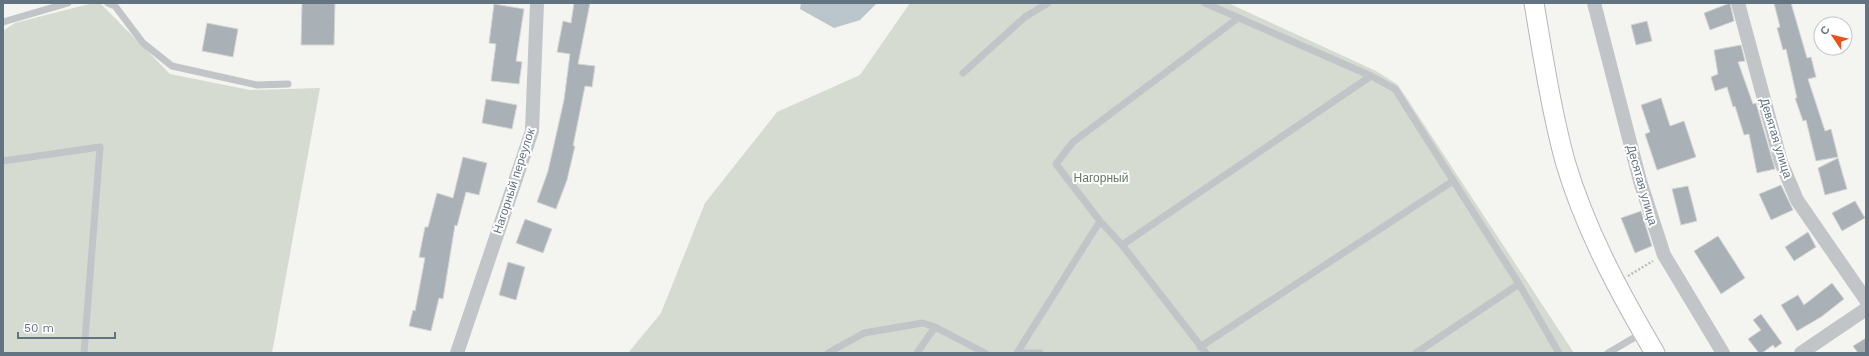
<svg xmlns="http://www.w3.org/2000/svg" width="1869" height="356" font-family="'Work Sans',sans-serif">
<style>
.green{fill:#d5dbd1}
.water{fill:#bac6cb}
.building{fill:#a9b1b7;stroke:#d5d5d3}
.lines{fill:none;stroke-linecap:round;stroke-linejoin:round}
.secondary-casing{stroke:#b3b8bd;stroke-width:21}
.path{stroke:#bbbdbf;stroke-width:2.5;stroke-dasharray:2 2;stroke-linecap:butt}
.lane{stroke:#c1c5c8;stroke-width:7}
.street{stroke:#c1c5c8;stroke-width:14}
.secondary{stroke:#fff;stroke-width:19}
.labels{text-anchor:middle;stroke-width:4;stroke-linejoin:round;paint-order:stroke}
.street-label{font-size:12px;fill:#627382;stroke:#fff}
.park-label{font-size:12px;fill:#657961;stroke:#fff}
</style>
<rect width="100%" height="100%" fill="#f4f4f0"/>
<!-- green -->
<path class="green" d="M93,3h7l70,71 80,16 70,-2 -48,265h-269v-322l12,-8z
M910,3h318l148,68 22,14 176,268h-946l33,-40 44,-110 72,-91 83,-37z"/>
<!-- water -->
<path class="water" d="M801,3h76l-17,17 -26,8 -34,-19z"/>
<!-- building -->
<path class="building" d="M302,3h33l-1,42h-33z
M574,3h16l-12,61 17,2 -3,21 -7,-1 -12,60h2l-8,34 -11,29 -19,-7 11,-31 16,-71 6,-46 -13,-2 6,-31 8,2z
M1730,3l4,18 -24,9 -6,-17z
M1774,3h17l16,55 4,-1 5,20 -8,2 17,52 6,-2 7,28 -22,4 -10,-41 -3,1 -8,-23h2l-11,-49 -3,1 -6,-22 3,-1z
M494,4l30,5 -8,52 6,1 -3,22 -28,-3 5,-37 -7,-1z
M1647,21l5,20 -16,4 -5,-20z
M207,23l31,6 -5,28 -31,-6z
M1741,45l4,16 -7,1 15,42 3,-1 19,66 -18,4 -8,-39 -5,1 -9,-29 -2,1 -6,-20 -12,4 -4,-14 7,-3 -4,-24z
M1661,98l9,28 14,-5 12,36 -39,13 -12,-36 5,-2 -9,-27z
M486,99l31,6 -5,24 -30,-6z
M463,157l24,6 -8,32 -13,-3 -9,34 -2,-1 -12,74 -4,-1 -8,33 -22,-5 4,-16 2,1 10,-53 -6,-1 6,-30h3l9,-34 16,5z
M1838,158l9,31 -22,6 -7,-27z
M1781,185l12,25 -22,10 -12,-26z
M1688,186l9,35 -16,4 -9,-36z
M1855,201l10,17 -23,13 -10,-18z
M1641,211l11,35 -17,7 -14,-35z
M525,219l27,10 -9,24 -27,-10z
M1808,232l8,15 -22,14 -9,-14z
M1718,236l27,42 -24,16 -27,-43z
M508,262l17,5 -9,33 -17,-5z
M1832,283l12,16 -23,18 -24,14 -16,-26 17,-10 6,10z
M1761,314l21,29 -7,5 -2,-3 -11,8h-3l-11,-14 13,-9 -8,-10z
M1866,338v15h-8l-5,-7z"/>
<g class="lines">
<!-- secondary casing -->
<g class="secondary-casing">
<path id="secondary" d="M1534,3c9,53 17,106 31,158 20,68 54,131 90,192"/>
</g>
<!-- path -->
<path class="path" d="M1628,276l25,-15"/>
<!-- lane -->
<path class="lane" d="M108,3l7,3 28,37 29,23 85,19 31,-1
M1205,3l166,73 24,13 124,195 40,69
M3,22l65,-19
M963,73l62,-56 23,-14
M3,161l97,-14 -16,206
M1122,245l249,-169
M1200,347l253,-166
M828,353l36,-20 59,-10 12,4 50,26
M917,353l18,-26
M1017,353l83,-132
M1024,353h16
M1206,353l-84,-108 -22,-24 -44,-57 17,-22 165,-124
M1416,353l103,-69
M1608,353l34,-20"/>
<!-- street -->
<path class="street" d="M1594,3l46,178 24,74 59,98
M1738,3l43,159 16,38 69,100
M457,353l75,-222 5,-128
M1801,353l65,-44"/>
<!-- secondary -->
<use href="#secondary" class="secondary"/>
</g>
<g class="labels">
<!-- street labels -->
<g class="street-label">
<text transform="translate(1776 138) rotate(73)" y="4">Девятая улица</text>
<text transform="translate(514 181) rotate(-72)" y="4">Нагорный переулок</text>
<text transform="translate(1642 185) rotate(74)" y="4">Десятая улица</text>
</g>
<!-- park labels -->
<g class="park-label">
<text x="1101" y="182">Нагорный</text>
</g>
</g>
<!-- border -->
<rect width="1869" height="356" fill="none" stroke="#627382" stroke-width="8"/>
<!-- north arrow -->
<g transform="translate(1833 36) rotate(305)"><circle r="19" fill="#ffffff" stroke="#c0c7cd"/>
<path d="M0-3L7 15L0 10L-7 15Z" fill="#e7521d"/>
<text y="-6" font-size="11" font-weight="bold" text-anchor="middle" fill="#627382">С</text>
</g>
<!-- scale -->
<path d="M18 332v6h97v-6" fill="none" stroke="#627382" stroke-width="2"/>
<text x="24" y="332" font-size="12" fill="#627382" stroke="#ffffff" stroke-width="3" paint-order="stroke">50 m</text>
</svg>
